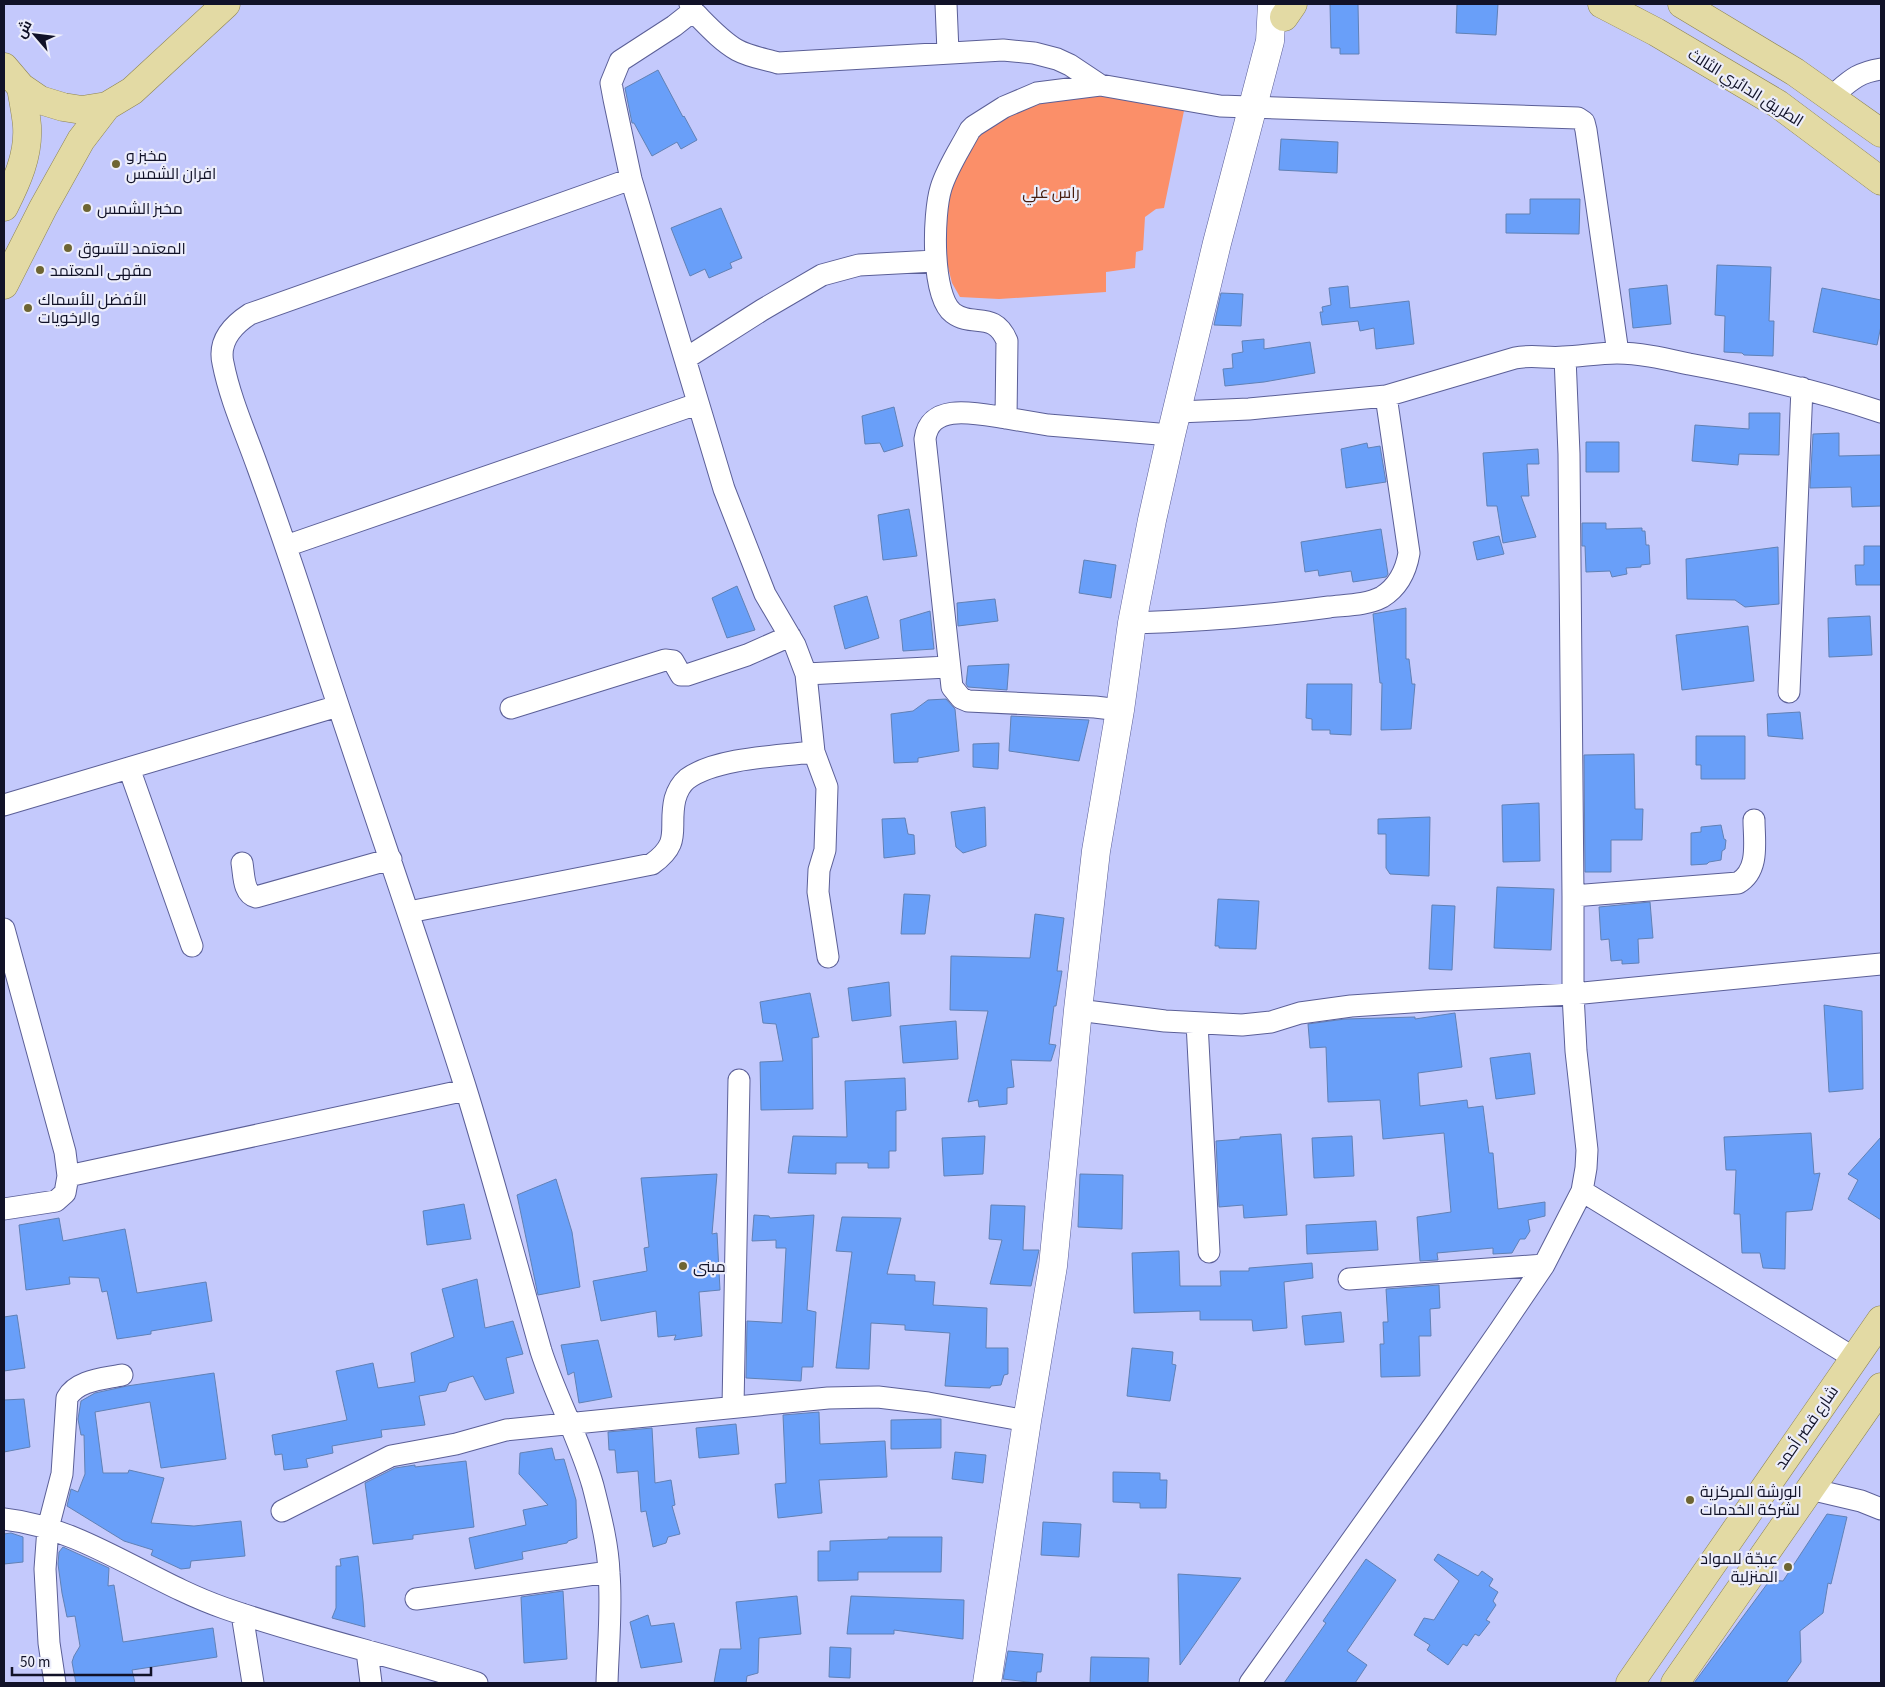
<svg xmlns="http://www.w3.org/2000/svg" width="1885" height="1687" font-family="'Source Sans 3',Cairo,sans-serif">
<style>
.green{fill:#fb8f69}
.building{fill:#699ff9;stroke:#6181b5}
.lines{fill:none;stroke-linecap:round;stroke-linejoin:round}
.street-casing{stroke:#5b5f97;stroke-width:23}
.secondary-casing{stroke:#5b5f97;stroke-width:29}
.primary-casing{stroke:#8d8451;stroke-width:29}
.street{stroke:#fff;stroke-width:21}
.secondary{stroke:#fff;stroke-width:28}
.primary{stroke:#e3daa4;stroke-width:28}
.poi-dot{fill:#6e6532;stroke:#ecedfb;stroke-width:2}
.labels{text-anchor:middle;stroke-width:4.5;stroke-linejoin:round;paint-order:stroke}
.street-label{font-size:16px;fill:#111228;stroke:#ecedfb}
.poi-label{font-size:16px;fill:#111228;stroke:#ecedfb;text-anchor:start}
.park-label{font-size:16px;fill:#461c0d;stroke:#ecedfb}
</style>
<rect width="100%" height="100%" fill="#c4c9fc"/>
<!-- green -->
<path class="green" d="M1083,89l102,17 -21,102 -8,1 -11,8 -2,33 -7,2 -1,16 -29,4v20l-107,7 -39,-2 -8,-14 -7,-28 -4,-32 8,-53 52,-61z"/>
<!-- building -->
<path class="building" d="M1330,4h28l1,50h-19v-6h-9z
M1457,4h41l-2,31 -40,-2z
M658,70l25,47 1,-1 13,24 -16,9 -4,-7 -25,14 -18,-33h-2l-7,-35z
M1281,139l57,3 -1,31 -58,-3z
M1530,199h50l-1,35 -73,-1v-19h24z
M721,208l21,50 -12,5 2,5 -23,10 -4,-9 -15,7 -19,-48z
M1717,265l54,2 -2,54h5l-1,35 -29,-1 -2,-2 -18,-1 1,-36 -10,-1z
M1667,285l4,39 -38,4 -4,-39z
M1348,286l2,22 59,-7 5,43 -38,5 -2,-21 -14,3 -2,-10 -36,4 -2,-13h3l-1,-5 9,-2 -2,-17z
M1822,288l59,12v26l-4,19 -64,-13z
M1221,293l22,1 -2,32 -27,-1z
M1264,339v10l46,-7 5,31 -51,9 -39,4 -2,-17 10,-1 -1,-14 11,-2 -1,-11z
M894,407l9,39 -19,6 -4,-9 -15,1 -3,-28z
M1749,413h31l-1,42 -40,-1 -1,11 -46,-4 3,-36 54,4z
M1839,433v23l42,-1v51l-29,1 -1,-20 -41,1 3,-54z
M1586,442h33v30h-33z
M1367,443l1,5 12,-2 6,36 -40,6 -5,-39z
M1538,449l1,15h-12l2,32h-8l15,41 -33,6 -6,-37h-10l-4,-53z
M909,509l8,47 -34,4 -5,-45z
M1582,523h24v6l36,-1v3h3l1,14h3l1,19 -9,1v2l-15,1 1,6 -15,3 -2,-6 -24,1 -1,-26h-3z
M1381,529l7,45 -2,3 -33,5 -2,-11 -32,5 -1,-6 -13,2 -4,-30z
M1499,536l5,18 -27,6 -4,-18z
M1864,546h17v39h-25l-1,-20h9z
M1778,547l1,57 -34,3 -10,-7 -48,-1 -1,-40z
M1084,560l32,5 -5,33 -32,-5z
M737,586l18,44 -28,8 -15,-40z
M867,596l12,42 -34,11 -11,-43z
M995,599l3,22 -40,5 -1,-23z
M1406,608v51h3l3,25h3l-4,45 -30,1 1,-47h-2l-7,-69z
M930,611l4,38 -31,2 -3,-31z
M1870,616l2,39 -43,2 -1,-39z
M1748,626l6,55 -72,9 -6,-55z
M1009,664l-2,26 -39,-3 -2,-3 2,-18z
M1307,684h45l-1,51 -21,-1v-4h-18v-11l-6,-1z
M946,699l9,10 4,42 -41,7v4l-24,1 -3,-49 22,-3 15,-11z
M1800,712l3,27 -35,-3 -1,-22z
M1011,716l78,4 -10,41 -70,-10z
M1696,736h49v43h-44v-14h-5z
M999,743l-1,26 -25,-2v-23z
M1634,754l1,55h8l-1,31h-31v32h-26l-1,-117z
M1539,803l1,58 -37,1 -1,-57z
M985,807l1,39 -23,7 -7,-6 -5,-35z
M1430,817l-1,59 -39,-2 -4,-6v-34h-8v-15z
M905,818l3,16 6,1 1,19 -31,4 -2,-39z
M1721,825l3,14 2,1 -1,9 -3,2 -1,9 -12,2 -2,2 -16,1v-32l10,-1v-5z
M1497,887l57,2 -3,61 -57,-2z
M904,894l26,1 -5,39h-24z
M1218,899l41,2 -3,48 -37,-1v-2h-4z
M1650,902l3,36 -15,1 1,24 -17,1v-4l-11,1 -2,-22 -8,1 -2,-33z
M1432,905l23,1 -3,64 -23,-1z
M1035,914l29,4 -7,53h5l-6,35h-2l-5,38 7,1 -5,16 -40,-1 3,27 -7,1v16l-28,3 -1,-7 -10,2 20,-91 -38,-1 1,-54 79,2z
M889,982l2,34 -39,5 -4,-33z
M810,993l9,44 -7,1 1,71 -52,1 -1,-48 23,-1 -7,-37 -13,-1 -3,-21z
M1824,1005l38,6 1,78 -34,3z
M1455,1013l7,54 -44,6 2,33 47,-6 1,8 15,-2 6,47h4l5,56 47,-7v14l-17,4 2,11 -5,8h-5l-8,14 -19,1v-6l-56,5 1,7 -18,1 -3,-44 34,-5 -7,-79 -61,6 -3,-39 -52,2 -2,-55 -16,1 -2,-24 37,-5 70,-2v2z
M956,1021l2,38 -55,4 -3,-37z
M1530,1053l5,41 -39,5 -6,-41z
M905,1078l1,32 -10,1v40h-7v17h-21v-5h-32v11l-48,-1 5,-37 54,1 -2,-56z
M1811,1133l3,41 6,-1 -8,37 -26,2 -1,57 -22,-1 -3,-15h-18l-2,-39h-6l2,-44h-10l-2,-33z
M1281,1134l6,81 -43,3 -1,-13 -24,2 -3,-66 24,-2v-2z
M985,1136l-2,38 -39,2 -2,-38z
M1352,1136l2,40 -40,2 -2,-40z
M1881,1137v83l-33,-21 10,-19 -10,-6z
M717,1174l-5,60 5,-1 3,57 -21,2 3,44 -28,4 2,-5 -18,2 -2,-26 -55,10 -8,-40 54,-10 -3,-23 5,-1 -8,-69z
M1080,1174l43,1 -1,54 -44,-2z
M556,1179l16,53 8,55 -42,8 -21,-100z
M464,1204l7,35 -44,6 -4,-34z
M991,1205l34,1 -2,44h16l-8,36 -41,-2 12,-44 -13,-1z
M754,1215l15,1 1,2 44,-3 -7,95 9,2 -3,55h-11l-1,14 -55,-3 1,-57 35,2 4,-75h-10v-8l-24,1z
M842,1217l59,1 -14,56 28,1v6l20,1 -2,23 54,3 -1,40h22v26l-4,1 -3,10 -10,1 -1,2 -45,-2 5,-53 -45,-3v-5l-34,-2 -2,46 -33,-1 16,-116 -16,-1z
M59,1218l4,23 62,-12 12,64 69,-11 6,39 -61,10v3l-34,5 -10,-48 -5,1 -3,-14 -30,-1 1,7 -44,6 -7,-65z
M1376,1221l2,29 -71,4 -1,-29z
M1179,1251l1,35h41l-1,-15h29v-3l63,-5 1,15 -29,4 3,46 -34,3 -1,-11h-52v-9l-66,2 -2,-60z
M477,1279l8,49 28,-7 10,33 -17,4 8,35 -29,7 -12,-24 -24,7 -3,8 -27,5 6,29 -44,5 1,7 -50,9 1,7 -27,6 2,8 -24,3 -2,-16 -7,1 -3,-20 75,-15 -11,-49 37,-8 5,25 37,-6 -4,-29 43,-16 -12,-48z
M1439,1285l1,23 -10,1 1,27h-12l1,40 -39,1 -1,-33h4l-1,-22h5l-2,-33z
M1341,1312l3,30 -39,3 -3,-29z
M17,1315l8,53 -21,3v-54z
M598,1340l14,57 -33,6 -5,-31 -6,3 -7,-30z
M1132,1348l41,4 -1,12 4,1 -6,36 -43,-5z
M214,1373l12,86 -65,9 -11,-66 -55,10 8,61h25l1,-3 35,8 -13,45 43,3 47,-5 4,35 -54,5 -1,7 -9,1 -30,-14 2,-5 -29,-9 -57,-35 4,-17 7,3 7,-18 -1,-39h-3l-3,-16 3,-18 14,-8 32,-7z
M24,1399l6,48 -26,5v-52z
M819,1412l1,32 65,-3 2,36 -68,3 3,33 -44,5 -3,-34 11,-1 -3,-68z
M941,1419v29l-50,1v-29z
M736,1424l3,30 -40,4 -3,-30z
M652,1428l3,55 16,-3 4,25 -3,1 8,28 -12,3 -2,6 -13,4 -7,-36 -5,1 -3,-41 -21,2 -2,-23h-6l-1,-18z
M552,1448l3,12 9,-1 12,41 1,38 -9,3 -1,2 -45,9 1,7 -48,10 -6,-31 57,-13 -3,-15 25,-5 -29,-31 1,-21z
M955,1452l31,3 -3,28 -31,-4z
M466,1461l8,66 -61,8v4l-40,5 -8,-61 30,-15 20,-3v2z
M1113,1472l47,1v7h7l-1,28h-26v-5l-27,-1z
M1827,1514l20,3 -16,67 -3,-1 -5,30 -23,18 1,31 -15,21h-92l76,-103 13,1z
M1043,1522l38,2 -2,33 -38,-2z
M11,1533l12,4v25l-19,2v-30z
M888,1537h54l-1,35h-83v8l-40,1v-30h12v-10l58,-2z
M63,1547l46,21 -1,18 6,-1 9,57 90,-14 4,29 -85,13 3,13h-59l-4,-21 2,-6 6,-10 -5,-30 -8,1 -5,-24 -4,-29 1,-12z
M1438,1554l40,22 4,-5 11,8 -4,7 9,6 -5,9 3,4 -10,15 4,2 -11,14 -4,-2 -8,12 -4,-2 -15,21 -21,-15 3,-5 -16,-10 10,-17 10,2 25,-39 -25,-21z
M358,1556l5,45 2,26 -33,-9 4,-10v-42h5l-1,-7z
M1366,1559l30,21 -49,71 20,14 -12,18h-71l42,-60 -3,-2z
M1178,1574l63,4 -61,87z
M563,1591l4,68 -43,4 -3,-66z
M797,1596l4,38 -42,4 -1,35 -11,3 -1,7h-32l6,-34h21l-5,-47z
M851,1596l113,4 -1,39 -69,-9v4h-47z
M648,1615l3,11 23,-3 8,39 -41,6 -11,-46z
M830,1647l21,1 -1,30 -21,-1z
M1008,1651l35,3 -2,18h-4l-1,11 -33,-4z
M1091,1657l58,1 -1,25h-58z"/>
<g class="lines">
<!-- street casing -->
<g class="street-casing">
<path id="street" d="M946,4l2,48
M693,11c14,14 27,29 44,39 13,7 28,9 41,13l225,-13 31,3 23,6 13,6 30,20 120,21 358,12 6,4 2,8 32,223
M1100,85l-63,8 -33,14 -30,19 -4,4c-10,19 -23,38 -29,58 -8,26 -10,108 12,125 20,15 41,-3 54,28l-1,77 42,7 123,10
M1831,97c19,-16 25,-24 50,-28
M685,359l77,-49 60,-35 37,-10 76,-4
M1178,412l71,-3 137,-13 129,-38c19,-4 32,1 49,-1 18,-1 36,-4 53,-4 24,0 49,6 72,11 65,12 130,27 192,48
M1006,418c-27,-4 -76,-17 -81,21l27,248 9,11 7,3 127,6 25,3
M286,546l411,-142
M1132,623c66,-2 132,-7 197,-16 17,-2 38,-2 53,-10 16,-10 24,-26 27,-44l-23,-157
M806,674l142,-7
M1789,692l13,-304
M511,708l154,-48 8,1 8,14h6l60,-20 43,-19
M814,752l13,35 -2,63 -6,20 -1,22 10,65
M129,768l63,178
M4,805l334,-99
M242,863c2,11 1,31 14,34l135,-38
M1573,896l165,-13c22,-13 16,-42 16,-63
M409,912l243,-48c31,-22 16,-35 23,-65 2,-7 6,-15 12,-20 28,-21 91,-23 127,-27l-8,-78 -11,-29 -30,-51 -41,-105 -93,-310 -17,-80 -3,-16 9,-22 54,-35 19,-15 -3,-7
M4,929l61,223 3,24 398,-86
M1078,1010l87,11 77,4 29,-3 29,-9 51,-7 75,-5 147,-7 308,-30
M1197,1023l12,229
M1582,1191l272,167
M4,1209l52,-8 9,-8 3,-17
M1349,1279l195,-14
M733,1407l6,-327
M1810,1489l51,12 20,8
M282,1511l109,-55 65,-12 50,-14 322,-32 50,-1 50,6 99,18
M4,1519c80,9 145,63 220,89 83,29 170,48 253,75
M416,1599l193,-27
M242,1614l11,69
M367,1651l4,32
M55,1683l-6,-40 -4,-74 3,-41 14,-54 5,-76c10,-18 36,-19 55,-23
M607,1683c1,-36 5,-74 2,-110 -1,-29 -9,-59 -16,-87 -13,-46 -37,-89 -52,-135 -25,-88 -49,-178 -76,-265 -48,-151 -101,-300 -150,-451 -18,-56 -37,-112 -57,-167 -12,-34 -28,-69 -35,-105 -5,-22 10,-38 27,-49l381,-135
M1250,1683l184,-258 66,-95 44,-65 38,-74 4,-23 1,-18 -11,-99 -3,-57v-98l-4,-442 -4,-97"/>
</g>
<!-- secondary casing -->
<g class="secondary-casing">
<path id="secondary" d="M987,1683l40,-262 26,-155 25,-256 18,-159 24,-141 12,-87 20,-103 19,-85 46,-192 53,-202 2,-37"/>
</g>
<!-- primary casing -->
<g class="primary-casing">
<path id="primary" d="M1602,4l54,28 122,72 103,77
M1682,4l113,68 86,61
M1284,17l9,-13
M4,67l17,20 19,13 23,7 19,3 25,-4 25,-15 94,-87
M4,207c13,-26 25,-52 23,-81 -1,-13 -4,-26 -6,-39
M4,285l39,-77 38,-68 26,-34
M1630,1683l251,-363
M1675,1683l206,-296"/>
</g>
<!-- street -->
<use href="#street" class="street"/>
<!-- secondary -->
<use href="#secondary" class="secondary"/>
<!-- primary -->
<use href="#primary" class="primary"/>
</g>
<!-- markers -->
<g class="poi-dot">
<circle cx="116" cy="164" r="5"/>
<circle cx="87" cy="208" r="5"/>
<circle cx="68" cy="248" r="5"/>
<circle cx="40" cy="270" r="5"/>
<circle cx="28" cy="308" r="5"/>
<circle cx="683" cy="1266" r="5"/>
<circle cx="1690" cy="1500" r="5"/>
<circle cx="1788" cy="1567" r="5"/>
</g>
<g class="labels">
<!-- street labels -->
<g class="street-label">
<text transform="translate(1746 87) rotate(32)" y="6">الطريق الدائري الثالث</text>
<text transform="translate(1806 1427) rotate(-55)" y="6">شارع قصر أحمد</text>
</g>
<!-- poi labels -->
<g class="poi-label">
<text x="126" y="161">مخبز و<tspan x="126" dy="18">افران الشمس</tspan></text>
<text x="97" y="214">مخبز الشمس</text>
<text x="78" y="254">المعتمد للتسوق</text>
<text x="50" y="276">مقهى المعتمد</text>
<text x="38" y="305">الأفضل للأسماك<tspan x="38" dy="18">والرخويات</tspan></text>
<text x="693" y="1272">مبنى</text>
<text x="1700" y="1497">الورشة المركزية<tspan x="1700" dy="18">لشركة الخدمات</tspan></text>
<text x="1778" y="1564" text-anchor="end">عبجّة للمواد<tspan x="1778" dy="18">المنزلية</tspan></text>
</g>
<!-- park labels -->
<g class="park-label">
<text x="1051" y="198">راس علي</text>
</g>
</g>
<!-- border -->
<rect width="1885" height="1687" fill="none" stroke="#111228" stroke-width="10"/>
<!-- north arrow -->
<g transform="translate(35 35) rotate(298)" stroke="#ecedfb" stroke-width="4" paint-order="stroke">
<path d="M0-4L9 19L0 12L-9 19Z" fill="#111228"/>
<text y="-8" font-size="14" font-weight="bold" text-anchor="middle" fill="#111228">ش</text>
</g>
<!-- scale -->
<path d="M12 1667v8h139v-8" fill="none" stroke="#111228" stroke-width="2.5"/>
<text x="20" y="1667" font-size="15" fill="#111228" stroke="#ecedfb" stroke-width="4" paint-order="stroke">50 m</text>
</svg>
